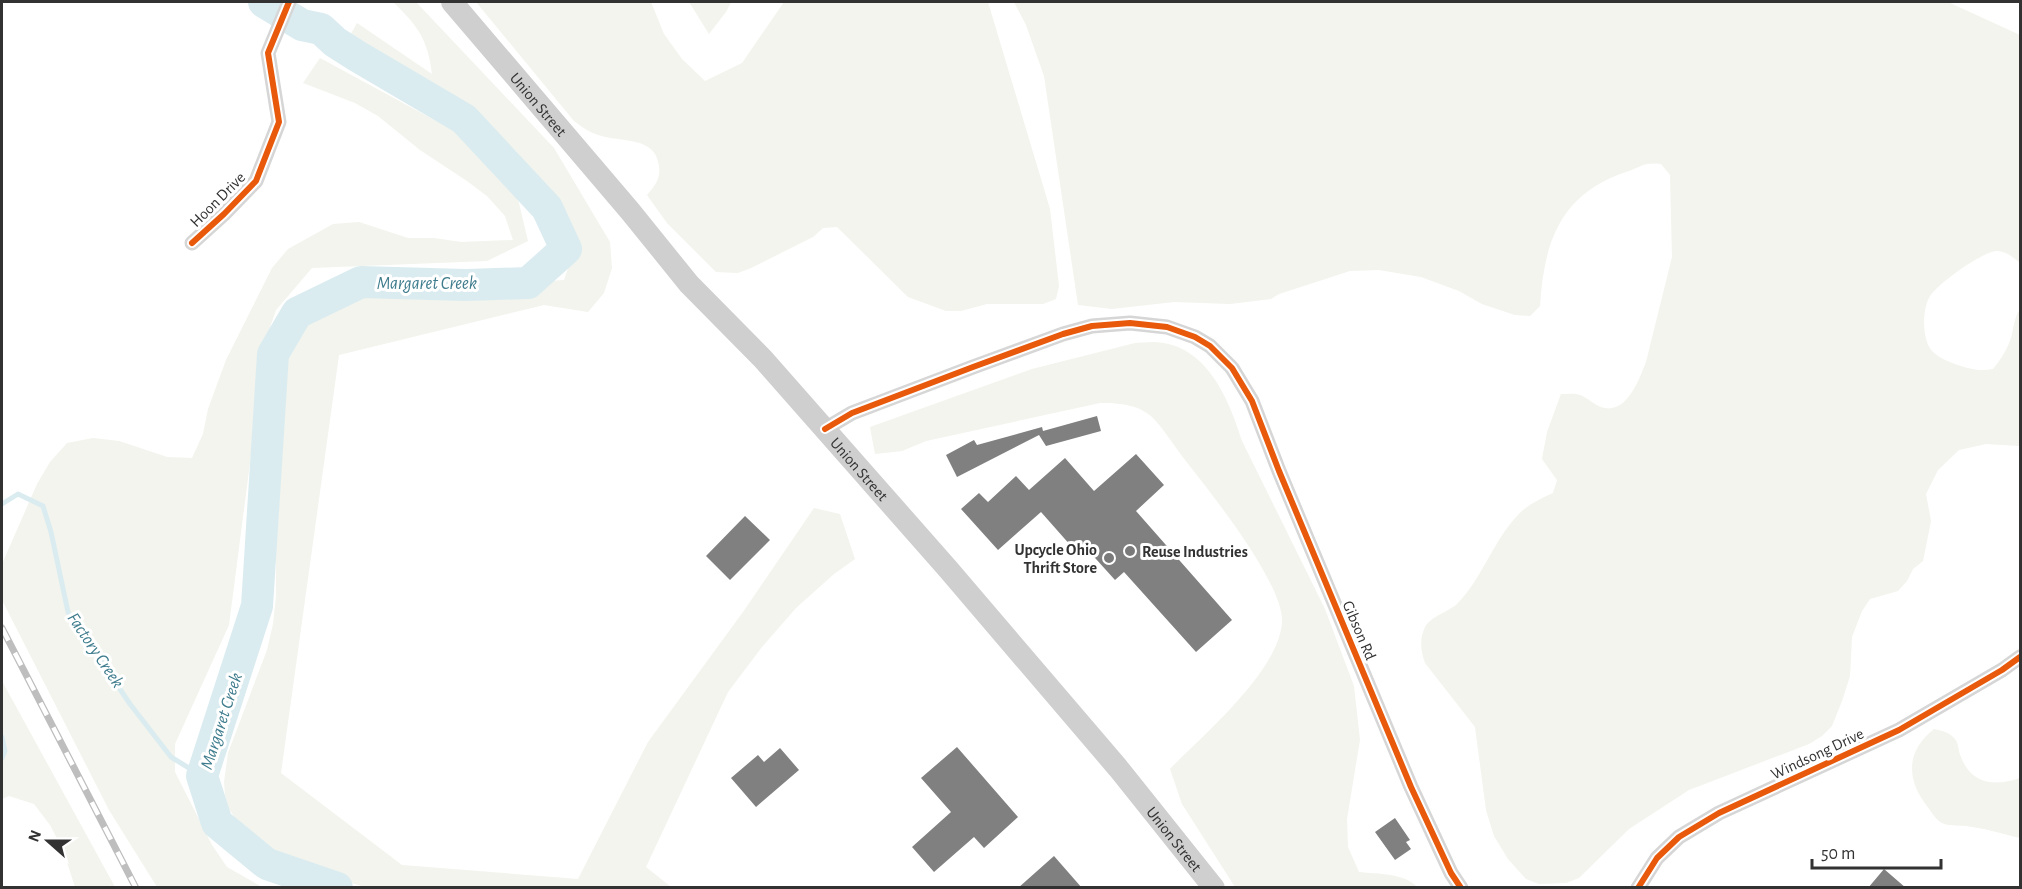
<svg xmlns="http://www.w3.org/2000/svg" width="2022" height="889" font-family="'Alegreya Sans',sans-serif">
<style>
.green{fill:#f2f4ed}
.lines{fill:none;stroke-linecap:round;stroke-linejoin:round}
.stream{stroke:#dbecf1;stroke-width:5}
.river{stroke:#dbecf1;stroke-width:32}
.building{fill:#808080}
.minor{stroke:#d6d6d6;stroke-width:15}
.secondary{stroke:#cfcfcf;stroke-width:22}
.rail-casing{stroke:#bebebe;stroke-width:7}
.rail{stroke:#fff;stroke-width:4.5;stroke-dasharray:14;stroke-linecap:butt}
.cycleway-casing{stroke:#fff;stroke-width:10}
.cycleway{stroke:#e8590c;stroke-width:6}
.poi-dot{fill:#7a7a7a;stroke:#fff;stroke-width:2}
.labels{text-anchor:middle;stroke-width:6;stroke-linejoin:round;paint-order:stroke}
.street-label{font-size:16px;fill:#323232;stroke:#fff}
.poi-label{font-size:16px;font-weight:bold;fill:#323232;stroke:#fff;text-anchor:end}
.water-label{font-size:18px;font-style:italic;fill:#3e7c8d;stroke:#fff}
</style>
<rect width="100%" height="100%" fill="#fff"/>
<!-- green -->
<path class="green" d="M393,2h23l138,146 56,94 2,26 -8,25 -16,19 -44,-7 -205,50 -58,418 121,92 176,14 70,-137 95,-130 71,-104 26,6 15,45 -21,15 -38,34 -34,39 -34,45 -82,175 25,20h-306l-65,-19 -46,-30 -18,-19 -8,-11 -3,-13 -1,-13 4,-29 39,-103 6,-26 3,-27v-88l9,-125c-1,-4 -3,-9 -3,-13 -1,-22 28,-55 47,-64 20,-10 44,-11 67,-14 56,-6 112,-9 168,-13l9,-26 -1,-28 -17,-21 -39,-54 -167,-114 8,-14 75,51c-4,-35 -15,-49 -39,-72z
M476,2h175l13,32 18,25 23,22 37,-18 42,-61h204l62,207 9,77 -3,13 -13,5h-56l-26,7h-15l-38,-14 -71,-70 -14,1 -10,9 -62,31 -13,5 -22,-1 -49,-49 -20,-28c8,-9 14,-17 12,-29 -4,-31 -38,-23 -61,-31 -9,-3 -16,-8 -24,-14z
M689,2h42l-5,10 -17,22z
M1014,2h934l72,33v228c-6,-5 -15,-13 -24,-12 -14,1 -61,34 -67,47 -7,13 -7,42 3,53 6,6 13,9 20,12 15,5 25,9 41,6 8,-10 14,-19 18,-31 3,-11 3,-20 9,-29v137l-34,-2 -27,6 -21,20 -12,24 5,27 -8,40 -10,8 -6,12 -9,10 -28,8 -8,12 -10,26 -2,39 -8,25 -10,25 -10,10 -13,8 -120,46 -60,39 -50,49 -13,5 -27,1 -13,-5 -18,-20 -14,-23 -8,-26 -11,-83 -50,-64c-4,-12 -6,-23 0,-36 6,-11 24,-15 33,-24 25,-26 35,-62 60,-88 9,-10 22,-16 35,-22l4,-13 -15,-21 5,-27 14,-38c6,0 14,-1 19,1 8,3 13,9 21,12 25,9 38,-27 45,-45l26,-105 -2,-82 -9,-11c-19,-2 -19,3 -35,8 -66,22 -82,70 -86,134l-10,10 -15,-1 -33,-11 -23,-13 -38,-14 -42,-7 -29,1 -71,23 -8,5 -41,5 -56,-2 -62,7 -34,-4 -34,-229 -18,-51z
M320,58l142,77 22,18 33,42 11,46 -41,20 -175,7 -36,42 -10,29 -37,286 -54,119v28l37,73 15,22 35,20h-105l-48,-77 -107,-210v-36l35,-80 13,-22 17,-19 26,-5 26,3 48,16 25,1 11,-24 5,-25 18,-49 46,-92 16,-19 45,-25 26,-2 49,16h26l27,4 52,-2 -8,-24 -18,-20 -20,-15 -47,-31 -42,-34 -23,-13 -52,-20z
M1135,343c9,0 19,-2 28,0 46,7 67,59 79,98l83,168 29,77 6,54 -13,79 1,28 11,25c18,2 46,1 58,15h-182l-53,-83 -12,-35c34,-35 108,-97 112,-146 3,-39 -75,-135 -100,-167 -9,-12 -19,-28 -30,-39 -14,-13 -34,-14 -52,-14l-174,38 -24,10 -27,3 -5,-27 162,-58z
M2,681l113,206h-40l-12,-37 -13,-25 -16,-21 -25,-8 -7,3z
M1934,729c9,2 15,3 21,10 4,5 3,12 6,18 10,27 34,30 59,21v60c-17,-4 -36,-10 -54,-12 -10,-1 -19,1 -27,-5 -5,-4 -8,-10 -12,-15 -21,-27 -21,-55 7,-77z"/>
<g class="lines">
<!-- stream -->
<path class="stream" d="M2,504l16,-10 25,12 8,26 17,80 62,92 41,53 31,19
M2,737l3,14 -3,7"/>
<!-- river -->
<path class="river" d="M264,2l38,23 19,4 14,13 22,14 107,63 83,89 19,41 -38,34 -62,2 -105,-3 -64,31 -24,41 -16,252 -55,170 15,47 50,41 70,24"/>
</g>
<!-- building -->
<path class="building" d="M1097,416l4,15 -55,15 -7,-11 -82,42 -11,-22 28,-15 3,5 65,-18 1,4z
M1136,454l28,31 -28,26 96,109 -36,32 -72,-80 -9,8 -29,-32 -7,7 -38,-43 -43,38 -37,-41 18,-16 9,9 28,-26 13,14 36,-32 29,33z
M745,516l25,24 -40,40 -24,-24z
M957,747l61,70 -34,31 -10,-11 -40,35 -22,-25 39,-35 -30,-34z
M780,748l19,22 -43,37 -25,-29 27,-23 6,7z
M1395,818l15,22 -4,2 5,7 -16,11 -20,-28z
M1054,856l28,32h-64z
M1884,869l22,19h-38z"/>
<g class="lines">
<!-- minor -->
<path class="minor" d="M192,243l32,-29 32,-33 23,-59 -11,-69 21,-51
M825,429l27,-16 121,-46 90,-33 29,-8 38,-3 37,4 28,10 15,9 22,22 20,33 27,70 132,316 40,86 10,15
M1638,888l19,-30 22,-21 40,-24 180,-83 103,-60 18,-13"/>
<!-- secondary -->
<path class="secondary" id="s1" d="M452,2l178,209 59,73 74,75 185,210 170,199 96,120"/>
<!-- rail casing -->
<g class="rail-casing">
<path id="rail" d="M2,628l134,260"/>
</g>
<!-- rail -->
<use href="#rail" class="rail"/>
<!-- cycleway casing -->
<g class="cycleway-casing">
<path id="cycleway" d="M192,243l32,-29 32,-33 23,-59 -11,-69 21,-51
M825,429l27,-16 121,-46 90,-33 29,-8 38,-3 37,4 28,10 15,9 22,22 20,33 27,70 132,316 40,86 10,15
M1638,888l19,-30 22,-21 40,-24 180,-83 103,-60 18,-13"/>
</g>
<!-- cycleway -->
<use href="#cycleway" class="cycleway"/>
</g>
<!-- markers -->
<g class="poi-dot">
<circle cx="1130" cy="551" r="6"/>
<circle cx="1109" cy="558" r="6"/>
</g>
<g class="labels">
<!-- street labels -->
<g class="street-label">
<text dy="6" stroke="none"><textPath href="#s1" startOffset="134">Union Street</textPath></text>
<text transform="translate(217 199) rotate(-45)" y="6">Hoon Drive</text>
<text dy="6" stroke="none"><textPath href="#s1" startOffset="620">Union Street</textPath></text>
<text transform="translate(1360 630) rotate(67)" y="6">Gibson Rd</text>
<text transform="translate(1817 753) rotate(-25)" y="6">Windsong Drive</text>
<text dy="6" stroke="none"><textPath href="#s1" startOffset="1106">Union Street</textPath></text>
</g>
<!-- poi labels -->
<g class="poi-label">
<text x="1097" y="555">Upcycle Ohio<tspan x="1097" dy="18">Thrift Store</tspan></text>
<text x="1142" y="557" text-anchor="start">Reuse Industries</text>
</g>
<!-- water labels -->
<g class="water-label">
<text x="427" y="289">Margaret Creek</text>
<text transform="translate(96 650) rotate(56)" y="6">Factory Creek</text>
<text transform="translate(221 721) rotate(-72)" y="6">Margaret Creek</text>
</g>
</g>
<!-- border -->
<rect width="2022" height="889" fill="none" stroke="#323232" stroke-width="6"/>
<!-- north arrow -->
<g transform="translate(48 841) rotate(291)" stroke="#ffffff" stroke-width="4.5" paint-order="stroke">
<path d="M0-4.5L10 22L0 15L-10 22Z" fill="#323232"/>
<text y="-9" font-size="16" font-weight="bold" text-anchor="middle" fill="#323232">N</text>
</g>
<!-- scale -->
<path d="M1812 859v9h129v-9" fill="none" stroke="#323232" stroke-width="3"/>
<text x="1821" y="859" font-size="18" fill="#323232" stroke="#ffffff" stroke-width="4.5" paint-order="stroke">50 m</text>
</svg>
